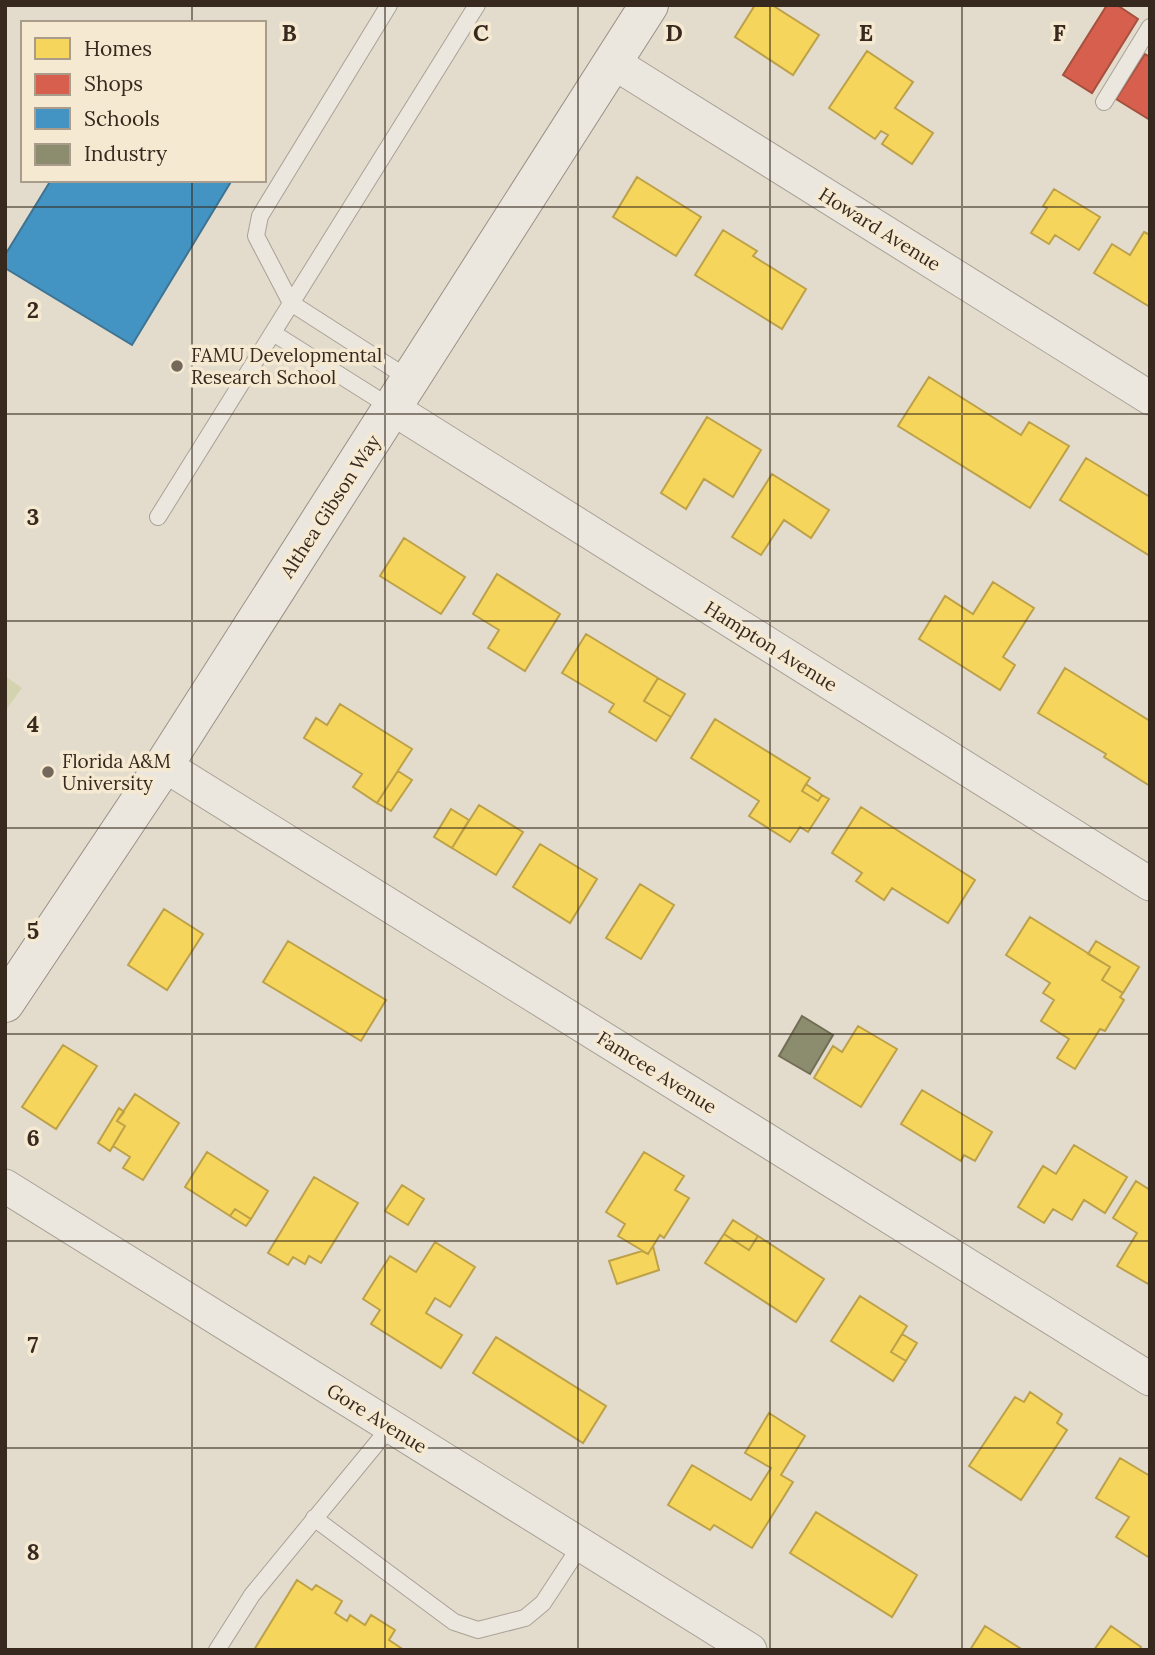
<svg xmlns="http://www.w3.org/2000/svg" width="1155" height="1655" font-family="Lora,serif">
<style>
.green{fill:#d4d3af}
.homes{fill:#f6d55c;stroke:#bda149;stroke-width:2}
.shops{fill:#d6604d;stroke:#a6503f;stroke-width:2}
.schools{fill:#4393c3;stroke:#3f7392;stroke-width:2}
.industry{fill:#8c8c6e;stroke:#726e56;stroke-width:2}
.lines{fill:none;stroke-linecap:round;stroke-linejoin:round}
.lane-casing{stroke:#a8a196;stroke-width:18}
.street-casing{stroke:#a8a196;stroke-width:35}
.secondary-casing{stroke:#989086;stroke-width:40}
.lane{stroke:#ece7de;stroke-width:16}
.street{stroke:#ece7de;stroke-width:33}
.secondary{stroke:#ece7de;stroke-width:38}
.grid{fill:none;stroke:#37291e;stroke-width:2;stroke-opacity:0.55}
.poi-dot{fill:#73685b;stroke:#f5e9d2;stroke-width:2.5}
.labels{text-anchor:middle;stroke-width:7;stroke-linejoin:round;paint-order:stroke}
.street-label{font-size:19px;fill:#37291e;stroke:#f5e9d2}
.poi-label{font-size:19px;fill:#37291e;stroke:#f5e9d2;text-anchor:start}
.grid-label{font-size:23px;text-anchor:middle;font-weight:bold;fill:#37291e;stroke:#f5e9d2;stroke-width:7;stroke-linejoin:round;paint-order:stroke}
</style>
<rect width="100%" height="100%" fill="#e3dccd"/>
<!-- green -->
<path class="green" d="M5,676l17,12 -17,23z"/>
<!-- homes -->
<path class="homes" d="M755,5h17l47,30 -26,40 -58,-38z
M867,51l46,31 -18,26 38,25 -21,31 -30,-20 6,-9 -7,-4 -6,8 -46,-31z
M637,177l64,40 -25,39 -63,-39z
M1054,189l46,28 -21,33 -24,-15 -6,9 -18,-11 16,-25 -4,-2z
M723,230l34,21 -4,5 53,33 -24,40 -87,-54z
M1144,232l6,3v72l-56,-34 18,-29 18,11z
M929,377l92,58 8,-13 40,24 -39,62 -132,-82z
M707,417l54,33 -28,47 -29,-18 -18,30 -25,-16z
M1086,458l64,39v59l-90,-56z
M772,474l57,36 -18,28 -27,-18 -23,35 -29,-18z
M404,538l61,39 -24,37 -61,-38z
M497,574l63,40 -35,57 -37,-23 11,-18 -26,-16z
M993,582l41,26 -31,49 12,8 -15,25 -81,-51 26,-43 28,18z
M586,634l72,44 -14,23 27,16 -15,24 -47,-29 5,-8 -52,-31z
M1065,668l85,53v65l-46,-29 2,-3 -68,-41z
M658,678l27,16 -14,23 -27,-16z
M340,704l72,45 -35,54 -24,-16 9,-13 -58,-36 12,-20 11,7z
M715,719l95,59 -8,13 16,10 4,-6 7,4 -21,33 -8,-5 -10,15 -41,-26 10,-15 -68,-43z
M398,771l14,9 -21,31 -14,-8z
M806,784l16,11 -4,6 -16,-10z
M479,805l44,27 -27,43 -44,-27z
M861,807l114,73 -27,43 -56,-35 -8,12 -28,-19 6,-8 -30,-20z
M451,809l18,11 -17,28 -18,-11z
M540,844l57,35 -27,44 -57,-36z
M640,884l34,21 -33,54 -35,-21z
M164,909l39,25 -36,56 -39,-25z
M1030,917l80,50 -8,13 21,13 -3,4 4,3 -19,31 -5,-2 -25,40 -18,-11 12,-19 -28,-18 13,-21 -11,-7 7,-10 -44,-28z
M288,941l98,59 -25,41 -98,-59z
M1096,941l43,26 -16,26 -21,-13 8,-13 -22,-13z
M858,1026l39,23 -36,58 -47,-29 19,-32 9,6z
M63,1045l34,21 -41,63 -34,-22z
M922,1090l70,42 -17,29 -11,-6 -3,6 -60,-37z
M135,1094l44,29 -36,57 -20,-12 7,-11 -17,-11 12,-20 -8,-5z
M119,1108l5,4 -7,9 8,5 -15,25 -12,-8z
M1074,1145l53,32 -22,36 -21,-13 -12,20 -19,-11 -9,14 -26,-16 25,-41 13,8z
M207,1152l61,39 -17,28 -16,-10 -5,7 -45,-29z
M644,1152l40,24 -9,14 14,8 -25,40 -4,-3 -12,19 -30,-18 7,-12 -19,-12z
M314,1177l44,26 -37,60 -12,-7 -4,8 -12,-7 -5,8 -20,-12z
M1136,1181l14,9v95l-33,-19 20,-33 -24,-15z
M402,1185l22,14 -16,26 -23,-14z
M235,1209l16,10 -5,7 -16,-10z
M733,1220l25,16 -9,14 -25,-16z
M724,1234l25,16 9,-14 66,43 -28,43 -91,-59z
M435,1242l40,25 -25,40 -15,-9 -9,15 36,22 -21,33 -70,-44 9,-14 -17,-11 27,-43 26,16z
M653,1246l6,24 -42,14 -8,-23 33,-10 6,3z
M860,1296l47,30 -16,26 15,9 -13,20 -62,-40z
M902,1334l15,9 -11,18 -15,-9z
M496,1337l110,69 -23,37 -110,-70z
M1030,1392l32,22 -5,9 10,7 -46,70 -52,-34 46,-69 9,5z
M769,1413l36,23 -24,39 12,7 -41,66 -38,-23 -4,5 -42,-25 24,-40 59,35 20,-32 -26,-15z
M1120,1458l30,18v82l-34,-21 13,-20 -33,-19z
M816,1512l101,63 -25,42 -102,-64z
M297,1580l15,10 4,-5 26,16 -7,12 12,8 3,-6 15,10 6,-10 24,15 -6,10 15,10h-150z
M985,1626l38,24h-53z
M1111,1626l30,21 -2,3h-45z"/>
<!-- shops -->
<path class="shops" d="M1107,5h10l21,14 -46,74 -29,-18z
M1145,54l5,3v63l-34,-21z"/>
<!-- schools -->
<path class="schools" d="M51,180h181l-100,165 -127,-77v-13z"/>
<!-- industry -->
<path class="industry" d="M802,1016l31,19 -23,39 -31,-18z"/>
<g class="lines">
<!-- lane casing -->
<g class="lane-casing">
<path id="lane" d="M389,5l-129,211 -4,20 35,67 120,77
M1104,102l46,-75
M273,333l119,75
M158,517l319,-512
M314,1518l140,104 24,8 47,-12 18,-15 38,-58
M217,1650l35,-55 139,-169"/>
</g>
<!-- street casing -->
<g class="street-casing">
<path id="street" d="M611,61l539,337
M392,408l758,476
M164,765l986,614
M5,1186l745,464"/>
</g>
<!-- secondary casing -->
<g class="secondary-casing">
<path id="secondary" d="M5,1003l159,-238 485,-760"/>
</g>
<!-- lane -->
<use href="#lane" class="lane"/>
<!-- street -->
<use href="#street" class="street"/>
<!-- secondary -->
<use href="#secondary" class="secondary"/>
</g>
<!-- grid -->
<path class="grid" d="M192,5v18M385,5v1645M578,5v1645M770,5v1645M962,5v1645M192,180v1470M5,207h1145M5,414h1145M5,621h1145M5,828h1145M5,1034h1145M5,1241h1145M5,1448h1145"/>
<!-- markers -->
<g class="poi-dot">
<circle cx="177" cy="366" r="7"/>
<circle cx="48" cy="772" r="7"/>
</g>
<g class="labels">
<!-- street labels -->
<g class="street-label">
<text transform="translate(880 229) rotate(32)" y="7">Howard Avenue</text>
<text transform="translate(330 506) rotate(-57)" y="7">Althea Gibson Way</text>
<text transform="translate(771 646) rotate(32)" y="7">Hampton Avenue</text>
<text transform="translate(657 1072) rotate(32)" y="7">Famcee Avenue</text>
<text transform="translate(377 1418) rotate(32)" y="7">Gore Avenue</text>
</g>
<!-- poi labels -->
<g class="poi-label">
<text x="191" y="362">FAMU Developmental<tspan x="191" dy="22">Research School</tspan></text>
<text x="62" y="768">Florida A&amp;M<tspan x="62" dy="22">University</tspan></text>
</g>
</g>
<g class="grid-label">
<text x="289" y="41">B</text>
<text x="481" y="41">C</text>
<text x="674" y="41">D</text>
<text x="866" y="41">E</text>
<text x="1059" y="41">F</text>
<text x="33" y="318">2</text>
<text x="33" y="525">3</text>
<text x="33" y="732">4</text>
<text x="33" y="939">5</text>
<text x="33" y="1146">6</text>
<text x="33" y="1353">7</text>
<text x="33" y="1560">8</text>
</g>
<!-- border -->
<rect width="1155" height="1655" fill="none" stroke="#37291e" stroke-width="14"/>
<!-- legend -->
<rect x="21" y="21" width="245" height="161" fill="#f5e9d2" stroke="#a99c8a" stroke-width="2"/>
<rect x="35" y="38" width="35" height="21" fill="#f6d55c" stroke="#a99c8a" stroke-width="2"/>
<text x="84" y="56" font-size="21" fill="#37291e">Homes</text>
<rect x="35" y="74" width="35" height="21" fill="#d6604d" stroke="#a99c8a" stroke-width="2"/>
<text x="84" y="91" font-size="21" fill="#37291e">Shops</text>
<rect x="35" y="108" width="35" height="21" fill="#4393c3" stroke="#a99c8a" stroke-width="2"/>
<text x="84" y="126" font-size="21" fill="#37291e">Schools</text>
<rect x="35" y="144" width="35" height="21" fill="#8c8c6e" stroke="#a99c8a" stroke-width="2"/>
<text x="84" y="161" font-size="21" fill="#37291e">Industry</text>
</svg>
